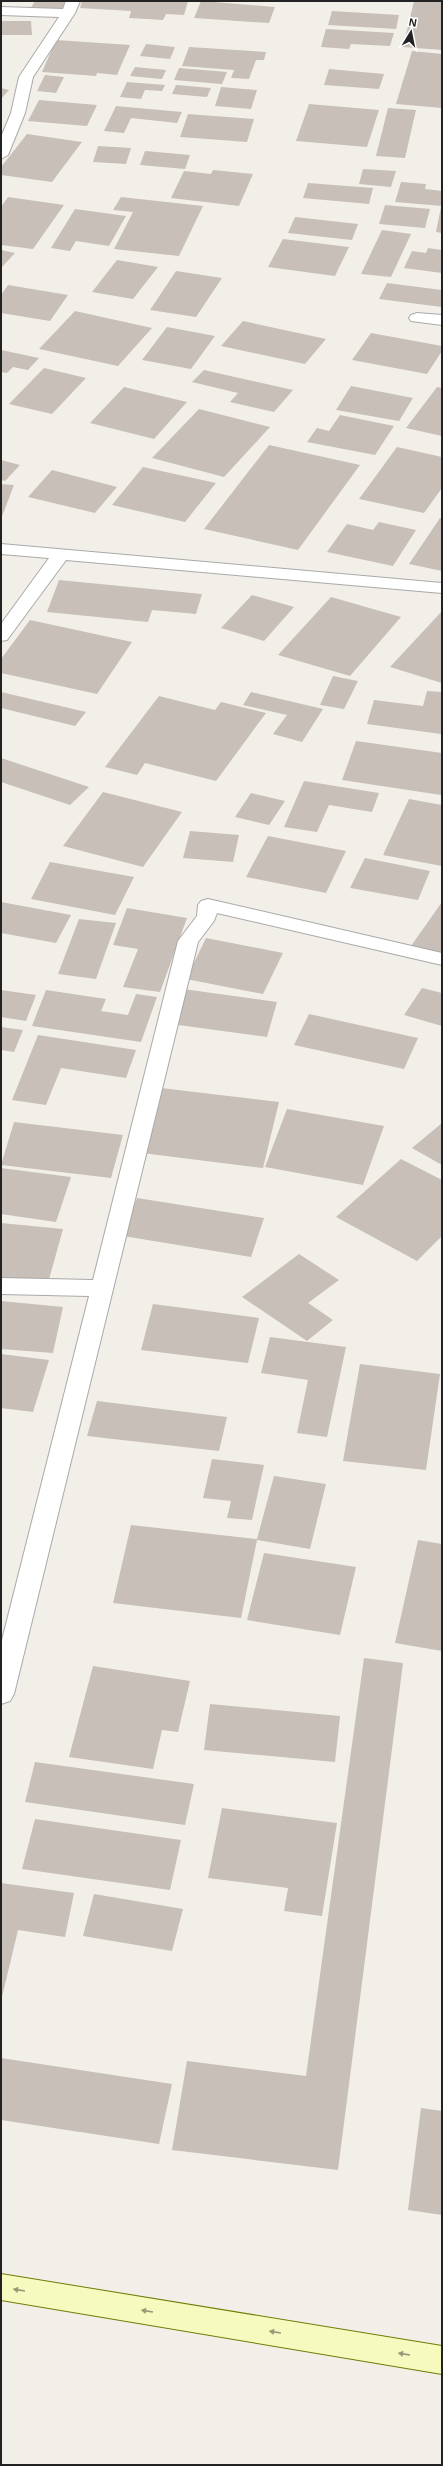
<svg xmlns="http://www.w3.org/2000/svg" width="443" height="2466" font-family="Arial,sans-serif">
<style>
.building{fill:#c7bfb8}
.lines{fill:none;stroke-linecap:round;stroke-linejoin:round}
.street-casing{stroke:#a9a9a9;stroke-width:2}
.secondary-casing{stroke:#707d05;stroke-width:2}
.street{fill:#fff;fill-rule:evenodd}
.secondary{fill:#f7fabf;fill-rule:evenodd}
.oneway{fill:#979978}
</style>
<rect width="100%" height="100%" fill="#f2efe9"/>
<!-- building -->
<path class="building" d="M35,1h34l-7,11 -32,-3z
M82,1h106l-4,14 -18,-1 -3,6 -34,-2 2,-7 -51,-3z
M201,1l74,6 -6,16 -75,-5z
M414,1h28v49l-39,-3z
M332,11l67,4 -3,14 -68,-4z
M1,21h30l1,14h-31z
M326,29l68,4 -4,13 -39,-2 -2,5 -28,-2z
M56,40l74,5 -13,30 -20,-2 -1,3 -54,-4z
M146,44l29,3 -5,12 -30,-3z
M189,47l77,5 -2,8h-8l-7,19 -18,-1 3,-8 -52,-4z
M412,51l30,3v54l-46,-4z
M135,67l31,3 -4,9 -32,-3z
M179,68l48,4 -5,12 -48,-4z
M329,69l55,5 -5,15 -55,-4z
M45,75l19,2 -8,16 -19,-2z
M127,82l38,3 -3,6 -17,-1 -4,9 -21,-2z
M176,85l35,3 -4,9 -35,-3z
M221,87l36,3 -6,19 -36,-3z
M1,88l8,2 -8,9z
M39,100l58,5 -10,21 -59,-5z
M309,104l70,6 -12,37 -71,-6z
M116,106l66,6 -5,11 -46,-5 -7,15 -20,-2z
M388,108l28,2 -11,48 -29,-2z
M188,114l66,5 -7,23 -67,-5z
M27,134l55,8 -30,40 -51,-7v-8z
M98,146l33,2 -5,16 -33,-2z
M145,151l45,4 -5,14 -45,-4z
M363,169l33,2 -5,16 -32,-3z
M213,170l40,4 -14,32 -68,-8 13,-27 27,3z
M401,182l25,2 -1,5 17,2v15l-47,-4z
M308,183l65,5 -4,16 -66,-6z
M8,197l56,8 -31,44 -32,-4v-38z
M121,197l82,9 -24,50 -65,-7 19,-37 -20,-2z
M385,205l45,4 -5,19 -46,-4z
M441,207l1,26 -6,-1z
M75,209l51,7 -17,30 -33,-5 -6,10 -19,-3z
M295,217l63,7 -6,16 -64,-7z
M382,230l29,4 -20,43 -30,-3z
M283,239l66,8 -14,29 -67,-9z
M428,248l14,2v23l-38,-5 8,-17 14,2z
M1,250l14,3 -14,15z
M117,260l41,7 -25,32 -41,-7z
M176,271l46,7 -26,39 -46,-7z
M387,283l55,7v17l-63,-8z
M8,285l60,10 -18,26 -49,-8v-18z
M75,311l77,17 -34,38 -79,-17z
M243,321l83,18 -21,25 -84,-18z
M167,327l48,9 -24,33 -49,-9z
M371,333l71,13v5l-15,23 -75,-14z
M1,350l38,8 -11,12 -15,-3 -6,6 -6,-1z
M44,368l42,10 -34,36 -43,-10z
M204,370l89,20 -19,22 -44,-10 8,-9 -46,-11z
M351,386l62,12 -14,23 -63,-11z
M124,387l63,15 -33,37 -64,-16z
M437,387l5,1v48l-36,-8z
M199,409l71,18 -46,50 -72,-19z
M340,415l54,11 -19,29 -68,-13 10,-14 12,3z
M269,445l91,20 -62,85 -94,-21z
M397,447l45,10v31l-18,25 -65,-14z
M1,460l19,5 -15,16 -4,-1z
M143,467l73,16 -31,39 -73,-17z
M52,470l65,17 -22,26 -67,-16z
M1,484l13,1 -13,34z
M440,518l2,1v52l-33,-7z
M379,522l37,8 -23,36 -66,-14 20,-28 26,6z
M59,580l143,14 -6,20 -44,-4 -4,12 -101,-10z
M252,595l42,12 -30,34 -43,-13z
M331,597l70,20 -51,59 -72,-21z
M442,611v72l-52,-16z
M30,620l102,22 -35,52 -96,-21v-14z
M333,676l25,5 -14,28 -24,-4z
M427,691l15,1 -1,42 -74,-10 7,-24 49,6z
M1,692l85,20 -11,14 -74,-18z
M251,692l72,17 -21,33 -29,-8 14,-19 -44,-10z
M159,696l56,14 6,-8 45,11 -50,68 -71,-18 -8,12 -32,-8z
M356,741l86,12 -1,42 -99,-15z
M1,758l88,29 -19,18 -69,-23z
M304,781l75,12 -7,19 -43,-7 -12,27 -33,-5z
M103,792l79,20 -39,55 -80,-21z
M251,793l34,8 -16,24 -34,-8z
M409,799l33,6v61l-59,-11z
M190,831l49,4 -6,27 -50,-4z
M268,836l78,15 -20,42 -80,-16z
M365,858l65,13 -12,29 -68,-12z
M50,862l84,15 -19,38 -84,-16z
M1,902l70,13 -15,28 -55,-10z
M442,902v54l-31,-10z
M127,908l60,10 -27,74 -37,-5 15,-38 -25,-4z
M79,919l37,4 -20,56 -38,-5z
M206,938l77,15 -20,41 -77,-15z
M422,988l20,5v33l-38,-11z
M183,989l94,13 -10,35 -96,-13z
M1,990l35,5 -10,26 -25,-4z
M46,990l60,9 -5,12 27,4 8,-21 21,3 -16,45 -109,-16z
M309,1014l109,24 -14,31 -110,-24z
M1,1027l22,3 -9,22 -13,-2z
M38,1035l98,15 -10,28 -65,-10 -15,37 -34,-5z
M161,1088l118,14 -16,66 -121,-15z
M287,1109l97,17 -21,59 -98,-18z
M14,1122l109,13 -12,43 -110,-13z
M442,1123v42l-30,-17z
M401,1159l41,21v56l-25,25 -81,-44z
M1,1168l70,9 -15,45 -55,-8z
M137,1198l127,20 -13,39 -128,-21z
M1,1223l62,6 -15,54 -47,-6z
M299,1254l40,26 -31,23 25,17 -26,21 -65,-44z
M1,1301l62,6 -10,46 -52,-4z
M153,1304l106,14 -11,45 -107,-13z
M270,1337l76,10 -19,90 -30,-4 11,-53 -47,-7z
M1,1354l48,6 -16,52 -32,-4z
M360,1364l80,10 -14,96 -83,-9z
M97,1401l130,16 -8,34 -132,-15z
M212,1459l52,6 -12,55 -25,-2 4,-17 -28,-3z
M274,1476l52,8 -16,65 -53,-9 -16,78 -128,-15 18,-78 126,14z
M418,1540l24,4v107l-47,-8z
M264,1553l92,14 -16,68 -93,-15z
M364,1658l39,5 -65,507 -166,-20 15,-89 119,15z
M93,1666l97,15 -12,51 -16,-2 -9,39 -84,-12z
M210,1704l130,12 -5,46 -131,-12z
M35,1762l159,22 -9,41 -160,-23z
M222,1808l115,15 -15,93 -38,-5 4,-23 -80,-10z
M35,1819l146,21 -11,50 -148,-21z
M1,1883l73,10 -9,44 -47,-7 -16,67z
M94,1894l89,15 -11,42 -89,-15z
M1,2058l171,26 -13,60 -158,-24z
M421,2108l21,3v104l-34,-5z"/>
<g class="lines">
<!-- street casing -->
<g class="street-casing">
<path id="street" d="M66,1h14l-5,12 -42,64 -8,36 -17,42 -7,4v-22l10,-24 8,-36 40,-60 -58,-2v-8l62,2z
M417,313l25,2v10l-31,-4 -2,-3 2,-3z
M1,544l441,39v10l-376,-33 -59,80 -6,1v-17l48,-66 -48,-4z
M208,899l234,54v12l-225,-52 -3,8 -16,21 -184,752 -4,7 -9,3v-60l88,-348 -88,-2v-16l92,2 85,-339 19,-25 1,-11 3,-4z"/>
</g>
<!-- secondary casing -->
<g class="secondary-casing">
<path id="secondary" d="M1,2274l441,72v28l-441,-74z"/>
</g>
<!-- street -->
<use href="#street" class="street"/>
<!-- secondary -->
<use href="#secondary" class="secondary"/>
</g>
<!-- one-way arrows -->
<defs><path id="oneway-solid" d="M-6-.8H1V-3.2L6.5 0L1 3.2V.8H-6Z"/></defs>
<g class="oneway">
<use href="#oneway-solid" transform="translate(19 2290) rotate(-171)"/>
<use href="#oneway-solid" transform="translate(147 2311) rotate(-171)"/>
<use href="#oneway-solid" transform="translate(275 2332) rotate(-171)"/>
<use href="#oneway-solid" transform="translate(404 2354) rotate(-171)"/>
</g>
<!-- border -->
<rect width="443" height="2466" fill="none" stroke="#222222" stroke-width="4"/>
<!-- north arrow -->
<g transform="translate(411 32) rotate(10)" stroke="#ffffff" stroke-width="3" paint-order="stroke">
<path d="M0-3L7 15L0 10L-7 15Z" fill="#222222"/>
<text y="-6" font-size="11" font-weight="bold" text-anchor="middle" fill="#222222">N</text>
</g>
</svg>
